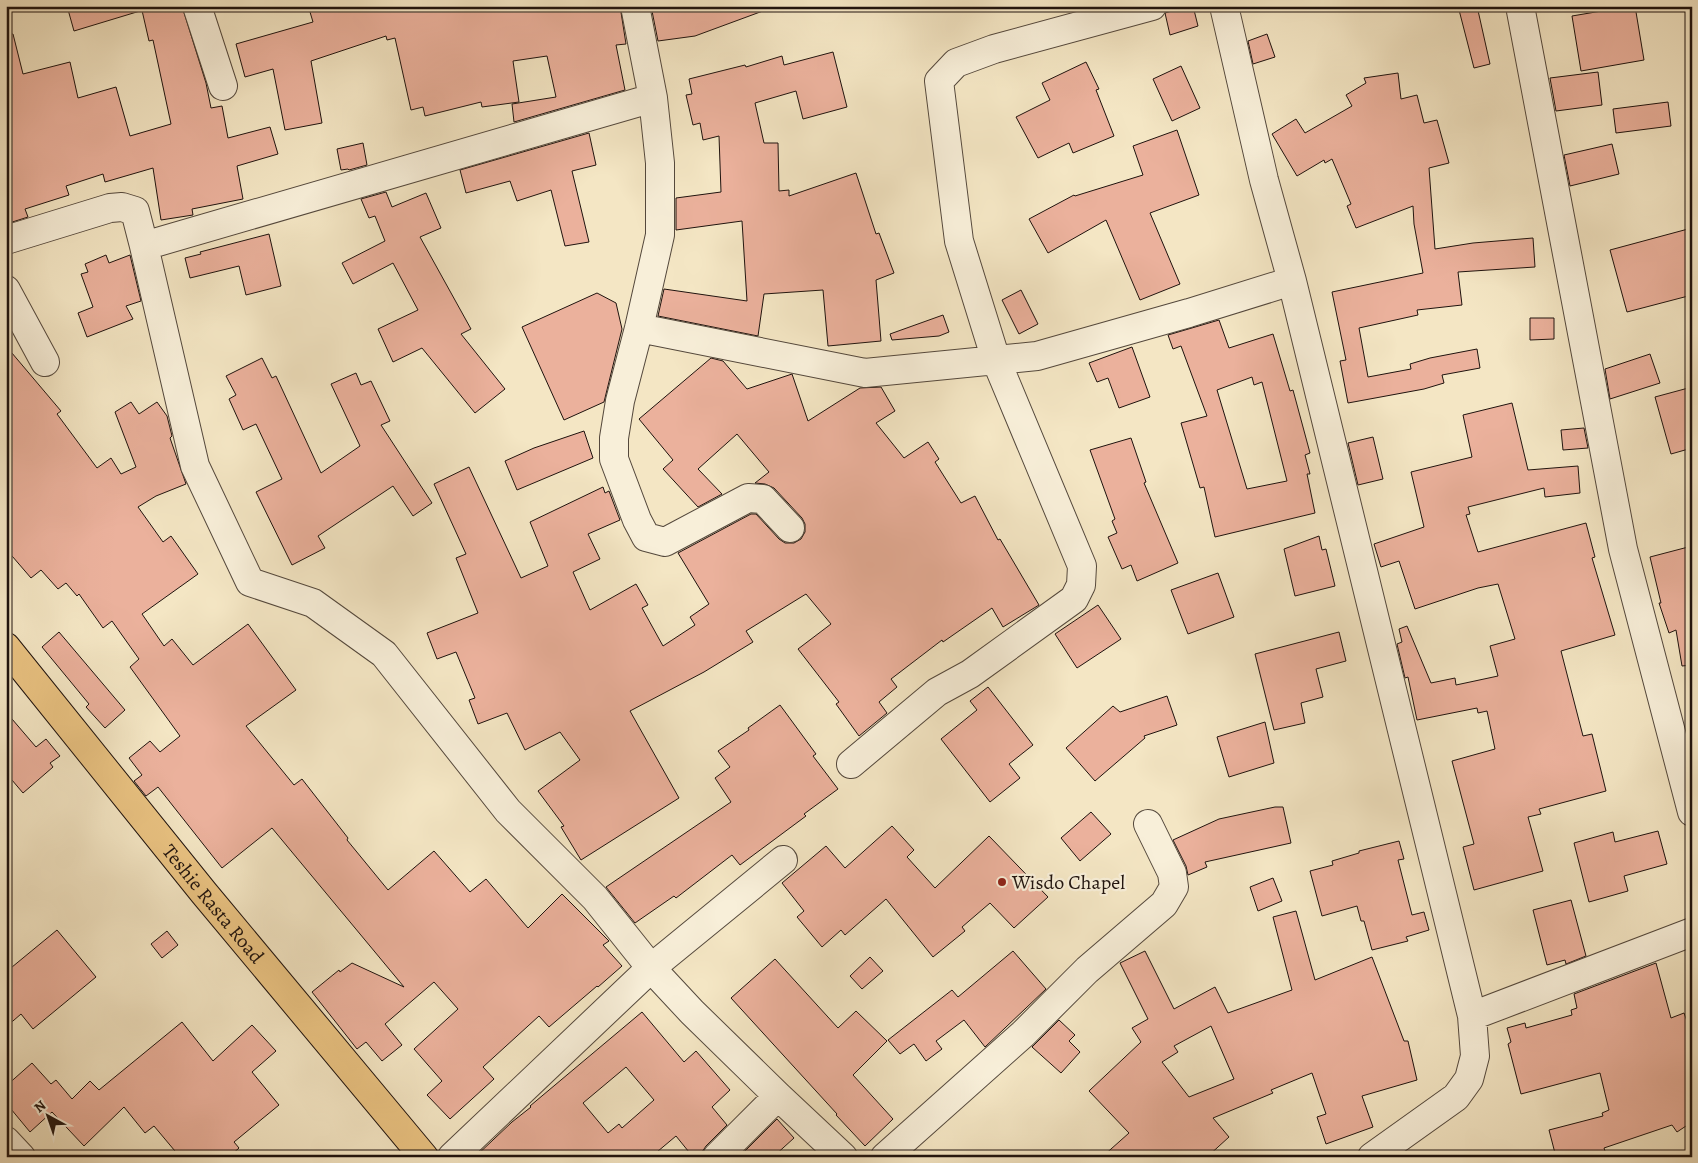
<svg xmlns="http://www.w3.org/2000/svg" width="1698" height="1163" font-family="Alegreya,serif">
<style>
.building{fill:#ebb19c;stroke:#1f130e;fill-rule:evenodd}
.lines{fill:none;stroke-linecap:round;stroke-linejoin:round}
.minor-casing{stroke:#54483c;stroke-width:30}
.major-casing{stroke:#1f130e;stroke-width:30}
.minor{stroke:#f8efd9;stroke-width:28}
.major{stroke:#eac382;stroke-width:28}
.poi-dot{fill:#8f2418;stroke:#f8efd9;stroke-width:2}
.labels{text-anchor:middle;stroke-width:4.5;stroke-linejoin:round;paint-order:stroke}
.poi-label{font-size:20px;fill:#1f130e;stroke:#f8efd9;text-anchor:start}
.street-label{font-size:20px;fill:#1f130e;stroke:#f8efd9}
</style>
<rect width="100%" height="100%" fill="#f4e6c4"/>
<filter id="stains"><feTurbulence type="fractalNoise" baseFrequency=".004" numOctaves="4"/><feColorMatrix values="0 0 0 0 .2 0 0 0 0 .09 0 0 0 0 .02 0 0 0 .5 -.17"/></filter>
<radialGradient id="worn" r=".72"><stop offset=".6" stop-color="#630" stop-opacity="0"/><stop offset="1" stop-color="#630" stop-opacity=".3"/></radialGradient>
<!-- building -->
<path class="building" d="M67,6h72l1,5 -66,20z
M141,6h41l24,77 5,25 11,-2 6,32 42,-11 8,27 -41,12 6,33 -51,10 1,6 -32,5 -8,-52 -48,14 -2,-8 -37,12 3,9 -44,14 3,8 -22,7v-190h7l10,40 47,-12 8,36 38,-11 14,49 41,-12 -18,-84 -4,1z
M327,6h223v4l23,-4h47l6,38 -10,1 9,45 -111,32 -2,-18 44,-7 -9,-41 -34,5 6,41 -37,5 -1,-5 -56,14 -2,-9 -12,3 -16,-72 -8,2 -1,-4 -75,25 11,62 -37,7 -12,-61 -28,8 -9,-33 77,-22 -3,-10z
M651,6h120v2l-76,28 -37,5z
M1189,6h4l5,20 -28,9 -5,-22z
M1458,6h19l13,58 -16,4z
M1631,6h4l9,54 -63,11 -9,-55z
M1267,34l8,23 -22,7 -5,-23z
M833,52l14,55 -44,12 -7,-28 -41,12 9,40h14l1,48 10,-1v6l67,-23 20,61 3,-1 15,40 -18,7 5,61 -53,5 -5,-56 -59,4 -6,42 -100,-20 6,-27 83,12 -5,-80 -66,9v-32l45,-6 -2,-56 -16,4 -3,-17 -7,2 -7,-30 6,-1 -3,-15 56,-14 1,2 36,-11 2,9z
M1086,62l13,27 -3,1 18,46 -41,17 -4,-10 -31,15 -22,-41 34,-17 -8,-17z
M1181,66l19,42 -28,13 -19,-42z
M1598,72l4,33 -46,6 -6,-33z
M1398,73l3,26 16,-4 7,28 13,-3 12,43 -20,5 6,81 38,-6 60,-5 2,29 -77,5 4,33 -45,5 1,5 -59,13 9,49 43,-8 -1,-5 20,-6 47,-9 3,19 -38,7 2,8 -20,6 -76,14 -8,-42 6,-1 -14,-68 91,-19 -9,-49 -1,-18 -57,22 -9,-22 4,-2 -19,-45 -7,4 -1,-3 -27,16 -25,-42 24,-15 9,14 47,-27 -6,-11 20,-12 -2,-5z
M1668,102l3,24 -55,7 -3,-24z
M1177,130l22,65 -49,18 30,71 -40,16 -34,-80 -58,33 -19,-34 45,-24 1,1 68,-21 -10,-29z
M589,133l7,32 -24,6 17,71 -24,4 -14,-56 -34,11 -7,-20 -44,12 -6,-23z
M363,143l4,22 -18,5 -1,-1 -7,1 -4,-21z
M1612,144l7,30 -49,12 -6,-31z
M386,192l6,15 34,-14 15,35 -21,9 51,92 -10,5 44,55 -30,24 -53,-65 -29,14 -15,-33 40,-19 -25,-47 -40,21 -11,-21 43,-22 -10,-25 -6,2 -8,-19z
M1688,229l4,15v51l-65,17 -17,-62z
M269,234l12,52 -35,9 -7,-29 -49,12 -5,-20 16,-4 -1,-2z
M106,255l3,8 21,-8 11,46 -15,5 7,13 -46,18 -9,-24 15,-6 -12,-33 7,-2 -3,-8z
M1021,290l17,34 -19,10 -17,-34z
M597,293l19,10 6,26 -18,73 -40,18 -42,-93z
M943,315l6,17 -10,4 -47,4 -2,-6z
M1530,318h24v21l-24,1z
M1219,320l10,28 44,-14 17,57 3,-1 17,63 -5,2 5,19h-3l8,39 -100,24 -11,-50 -4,1 -19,-65 26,-7 -26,-70 -8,3 -5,-14zM1252,377l2,8 8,-3 25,99 -40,8 -30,-99z
M6,346l55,65 -4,3 40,54 14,-10 10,16 15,-7 -21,-55 16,-10 8,12 18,-12 10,14 5,20 -2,2 16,46 -30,12 -18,11 25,35 8,-6 27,38 -56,40 22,32 8,-7 21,26 55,-41 48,66 -50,36 48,59 8,-6 46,59 -1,2 41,50 46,-39 36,41 16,-13 42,49 34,-34 47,47 -6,4 19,21 -24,21 -1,-1 -48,41 -10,-11 -56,51 11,12 -44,40 -23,-24 15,-14 -28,-32 44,-40 -24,-27 -49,42 17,21 -20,16 -16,-19 -9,7 -45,-57 27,-22 1,2 12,-9 52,24 -132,-159 -50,40 -64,-81 -12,9 -12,-15 8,-6 -13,-17 21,-17 10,11 20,-16 -50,-69 9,-8 -27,-38 -9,7 -24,-34 -2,2 -11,-13 -8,6 -17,-19 -10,8 -25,-29z
M1132,347l18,50 -31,11 -11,-30 -11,4 -8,-19z
M1650,354l10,29 -50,16 -5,-30z
M262,358l10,20 4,-2 45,97 39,-27 -29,-62 25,-11 5,12 10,-4 19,40 -9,4 51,78 -19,13 -20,-30 -75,50 7,12 -33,17 -36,-73 26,-13 -26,-55 -13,6 -14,-31 7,-4 -10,-19z
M711,358l12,3 24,28 45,-15 16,47 52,-33 21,-1 14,24 -19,12 28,35 24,-16 11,17 -4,3 26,41 14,-7 23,44 2,-1 39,66 -36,22 -11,-19 -49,34 -1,-2 -51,39 6,8 -18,15 8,11 -28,23 -23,-32 3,-2 -41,-53 33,-25 -25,-30 -60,37 7,11 -49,30 -74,39 49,87 -98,62 -20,-33 3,-1 -26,-35 42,-31 -20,-28 -35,18 -18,-37 -29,11 -9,-24 6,-2 -19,-46 -19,7 -10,-26 51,-20 -22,-55 10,-4 -32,-70 35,-17 52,111 27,-12 -18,-44 73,-35 2,6 4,-2 11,29 -32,14 12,25 -27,13 17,38 46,-26 12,21 -6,3 21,38 32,-21 -5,-8 19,-13 -31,-51 73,-39h5l23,25 6,4h9l7,-4 4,-7v-8l-3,-6 -28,-30 -9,-4 -10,-1 14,-11 -32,-38 -39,35 24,25 -24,13 -35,-38 10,-9 -34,-41z
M1692,387v61l-21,6 -16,-57z
M1512,403l16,67 50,-4 2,27 -35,4 -1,-9 -76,19 2,7 -4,1 12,37 108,-29 9,34 -3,1 23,77 -54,16 22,85 9,-2 14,57 -67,18 2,5 -13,3 15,54 -69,19 -11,-43 11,-3 -22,-83 43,-12 -8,-38 -9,2 -1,-5 -60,12 -9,-43 -3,1 -8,-34 5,-2 -3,-13 8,-3 24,57 24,-5 1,7 42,-9 -8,-30 25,-7 -17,-55 -20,4 -63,21 -16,-48 -18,6 -7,-23 50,-17 -13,-55 61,-15 -9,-42z
M1584,428l4,20 -25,2 -2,-20z
M584,431l9,27 -76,32 -12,-29 29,-13z
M1373,437l10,42 -25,6 -10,-42z
M1131,438l15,44 -2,1 34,80 -41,18 -6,-16 -9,4 -14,-32 9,-4 -5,-12 3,-2 -25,-69z
M1319,536l3,14 4,-1 9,37 -40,10 -11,-47z
M1692,546v119l-10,1 -6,-36 -7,3 -10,-30h2l-11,-46z
M1218,573l16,44 -46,17 -17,-44z
M1098,605l23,34 -44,29 -22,-34z
M59,632l66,78 -20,18 -19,-21 3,-3 -47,-57z
M1339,632l7,29 -30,8 7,28 -22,6 4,20 -31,7 -19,-76z
M988,687l45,58 -24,19 11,14 -30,24 -49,-63 36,-29 -7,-9z
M1167,696l10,29 -33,11 1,2 -50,43 -29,-33 47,-42 7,6z
M780,705l36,49 -3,2 25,33 -34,25 2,2 -66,49 -8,-10 -56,43 -2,-2 -39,27 -29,-36 125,-85 -16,-24 15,-11 -12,-16 31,-21 -1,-2z
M6,712l30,35 10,-8 14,17 -10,7 3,4 -30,26 -17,-20z
M1265,722l9,41 -45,14 -12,-40z
M1275,807h8l8,36 -86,19 2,5 -19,8 -2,-9 -13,-26 46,-21z
M1091,812l20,22 -31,27 -19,-23z
M892,826l22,24 -7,7 28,31 54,-52 59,61 -34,31 -24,-25 -28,24 3,4 -32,26 -47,-58 -41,36 -4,-5 -19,17 -25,-30 7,-6 -22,-28 44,-37 19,22z
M1658,831l9,33 -43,12 4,15 -39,11 -15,-59 39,-11 2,10z
M1399,841l5,18 -6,1 14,55 12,-3 5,18 -23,7 2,4 -36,9 -8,-29h-3l-4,-15 -35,10 -12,-45 23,-6 -1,-4 27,-8v-2z
M1273,878l9,23 -24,10 -8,-24z
M1571,900l15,56 -20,8 -1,-4 -18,5 -14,-55z
M1296,911l19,69 57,-23 32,84h4l9,39 -55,16 11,31 -47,17 -9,-27 9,-3 -14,-41 -41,17 2,3 -60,25 16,19 -22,20h-105l27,-24 -40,-42 52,-49 -9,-14 16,-9 -28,-56 25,-12 29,58 41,-22 13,26 64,-23 -19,-73zM1211,1026l23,53 -45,18 -27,-35 16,-10 -4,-6z
M57,930l39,47 -63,52 -12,-15 -15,13v-55z
M167,931l11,14 -16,13 -11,-14z
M1013,951l33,38 -61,58 -21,-27 -28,21 6,8 -16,12 -12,-17 -14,10 -12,-14 64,-50 6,7z
M870,957l13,14 -21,18 -12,-13z
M775,959l63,69 18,-17 31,30 -34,34 40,44 -28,27 -29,-31 1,-1 -106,-116z
M1656,963l15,55 13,-5 8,22v87l-15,10 -5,-7 -68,23 3,9h-51l-7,-27 54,-14 -1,-3 7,-3 -9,-37 -79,21 -13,-50 3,-2 -4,-14 18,-5 1,5 46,-13 -1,-5 6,-2 -3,-14z
M642,1012l42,50 12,-11 34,39 -18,17 15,18 -21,21 -4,6v5h-9l-17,-21 -25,21h-176l37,-35 19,-15 -1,-1zM626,1067l28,33 -32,28 -3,-4 -11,9 -25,-30z
M1059,1020l16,15 -6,6 11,11 -19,21 -29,-26z
M182,1022l31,39 39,-36 24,26 -24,21 27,33 -45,37 5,6 -10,9h-49l-26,-31 -9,7 -21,-26 -40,39 -32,-34 -22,20 -24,-29v-17l26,-23 19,21 5,-4 16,19 18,-18 9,9z
M777,1119l17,19 -21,19h-34z"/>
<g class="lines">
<!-- minor casing -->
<g class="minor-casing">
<path id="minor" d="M197,6l26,80
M635,6l18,92 7,65v72l-21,93 -19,73 -6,37v21l23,61 9,17 19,5 83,-44 15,1 27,29
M1224,6l40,174 28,101 180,735 3,40 -6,23 -13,18 -84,60
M1520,6l103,543 69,263
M653,98l-509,148 51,220 55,116 63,21 71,51 124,157 87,87 56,70 41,44 86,84 65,61
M6,240l104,-32 12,-1 13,4 9,35
M6,290l39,72
M639,328l226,45 172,-17 152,-43 103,-32
M851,764l86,-72 33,-18 104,-75 7,-14 1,-19 -86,-206 -37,-119 -20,-160 17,-18 38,-14 158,-43
M1472,1016l220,-84
M6,1141l15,16
M452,1157l199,-189 132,-108
M717,1157l61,-61
M885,1157l138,-123 64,-64 77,-66 10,-17 -2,-14 -24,-49"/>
</g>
<!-- major casing -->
<g class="major-casing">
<g id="major">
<path id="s1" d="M6,647l198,246 220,264"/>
</g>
</g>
<!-- minor -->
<use href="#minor" class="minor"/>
<!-- major -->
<use href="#major" class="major"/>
</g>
<!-- markers -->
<circle class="poi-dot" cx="1002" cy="882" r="5"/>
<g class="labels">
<!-- poi labels -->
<g class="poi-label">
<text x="1012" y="889">Wisdo Chapel</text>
</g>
<!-- street labels -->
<g class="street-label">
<text dy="7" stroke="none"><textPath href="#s1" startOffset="330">Teshie Rasta Road</textPath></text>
</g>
</g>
<!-- margin -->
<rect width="1698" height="1163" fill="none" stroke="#f4e6c4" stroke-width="25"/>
<rect x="8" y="8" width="1683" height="1148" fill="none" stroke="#1f130e" stroke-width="2.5"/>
<rect x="12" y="12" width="1673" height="1138" fill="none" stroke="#1f130e"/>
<!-- north arrow -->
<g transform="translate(48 1116) rotate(320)" stroke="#f8efd9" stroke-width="4" paint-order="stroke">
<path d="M0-4L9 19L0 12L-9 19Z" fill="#1f130e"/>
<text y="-8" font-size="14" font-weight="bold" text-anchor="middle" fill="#1f130e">N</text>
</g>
<rect width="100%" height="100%" filter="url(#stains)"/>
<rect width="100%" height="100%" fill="url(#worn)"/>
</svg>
